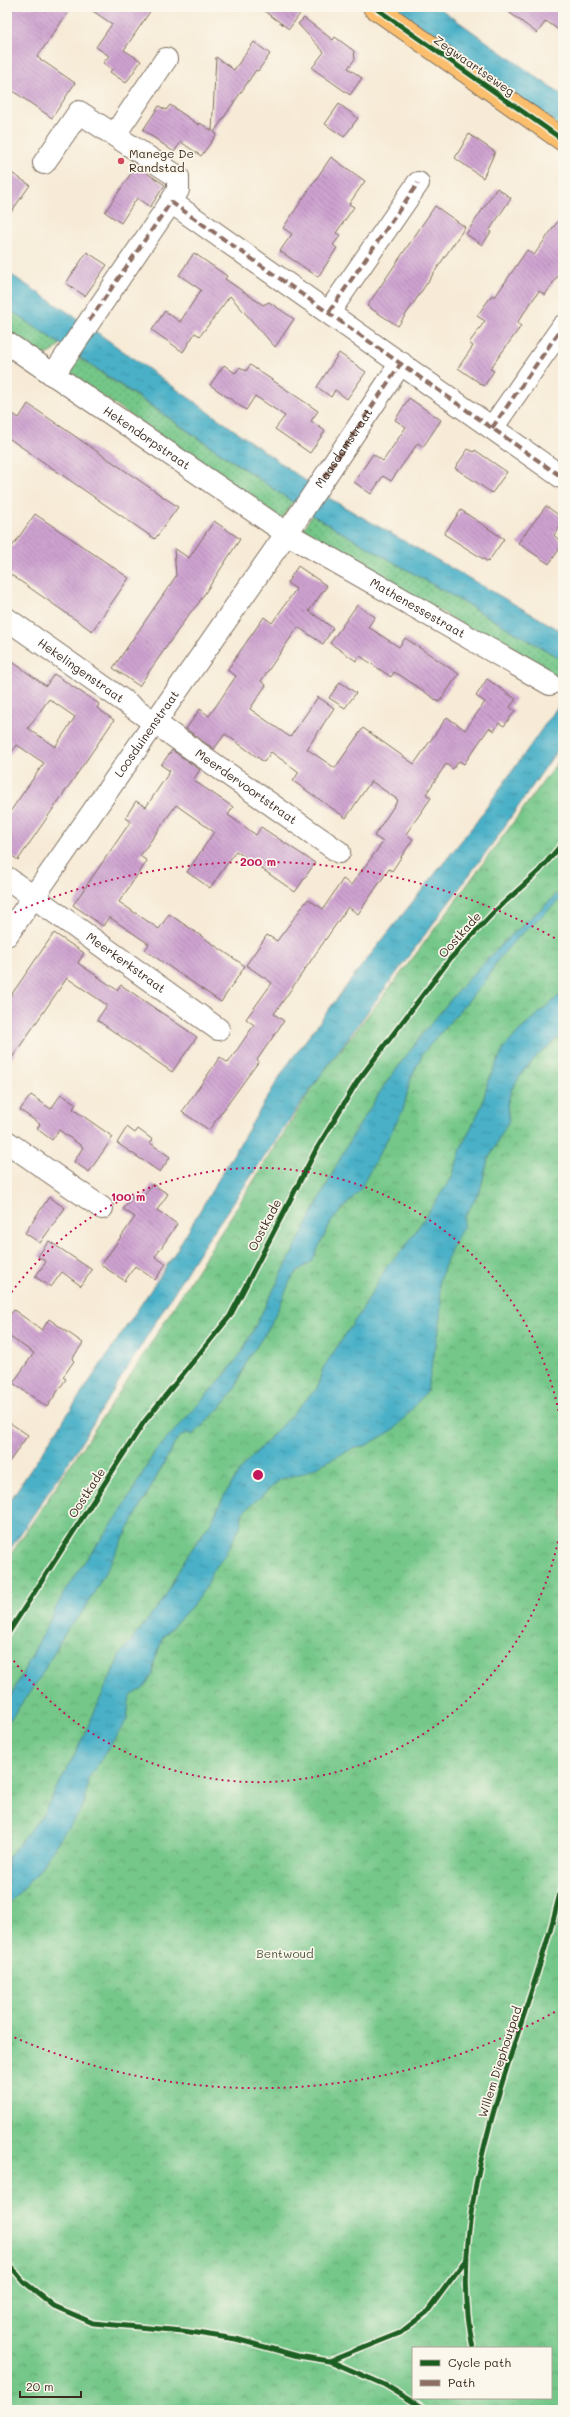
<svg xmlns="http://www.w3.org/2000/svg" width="570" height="2417" font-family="Mali,sans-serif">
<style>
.grass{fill:url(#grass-dots);stroke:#587854}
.park{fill:url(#park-crowns);stroke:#587854;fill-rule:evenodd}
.water{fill:url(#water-ripples);stroke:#426d72}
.building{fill:url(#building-back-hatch);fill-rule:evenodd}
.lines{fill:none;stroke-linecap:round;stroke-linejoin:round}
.minor-casing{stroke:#7d6e5f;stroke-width:24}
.major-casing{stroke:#7d6e5f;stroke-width:24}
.minor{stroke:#fff;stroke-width:22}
.major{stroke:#fabe6d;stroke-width:22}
.quiet{stroke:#8d6e63;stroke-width:4;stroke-dasharray:8 4;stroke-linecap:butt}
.cycleway-casing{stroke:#fbf7ec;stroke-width:8}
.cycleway{stroke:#1b5e20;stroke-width:5}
.ring{fill:none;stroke:#c2185b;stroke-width:2;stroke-dasharray:2 4}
.poi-dot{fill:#d1495b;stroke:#fbf7ec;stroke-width:1.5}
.labels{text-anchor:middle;stroke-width:3.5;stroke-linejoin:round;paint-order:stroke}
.street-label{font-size:12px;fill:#3b2a1e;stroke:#fbf7ec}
.poi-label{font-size:12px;fill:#3b2a1e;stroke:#fbf7ec;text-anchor:start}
.park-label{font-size:12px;fill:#4c593e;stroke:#fbf7ec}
.centre{fill:#c2185b;stroke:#fbf7ec;stroke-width:2}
.ring-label{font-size:12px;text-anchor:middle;font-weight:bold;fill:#c2185b;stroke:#fbf7ec;stroke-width:3.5;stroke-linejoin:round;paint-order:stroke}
</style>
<defs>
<pattern id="grass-dots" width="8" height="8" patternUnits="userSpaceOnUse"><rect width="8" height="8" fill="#75c789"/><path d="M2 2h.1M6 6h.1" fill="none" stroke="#61a26f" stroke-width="1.8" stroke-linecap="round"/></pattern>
<pattern id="park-crowns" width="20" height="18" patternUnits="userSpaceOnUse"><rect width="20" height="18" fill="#75c789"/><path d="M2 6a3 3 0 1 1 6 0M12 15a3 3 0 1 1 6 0" fill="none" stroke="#61a26f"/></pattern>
<pattern id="water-ripples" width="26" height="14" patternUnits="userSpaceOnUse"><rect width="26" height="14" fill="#48b0c7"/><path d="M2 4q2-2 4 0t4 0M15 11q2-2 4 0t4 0" fill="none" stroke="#3d8fa1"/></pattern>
<pattern id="building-back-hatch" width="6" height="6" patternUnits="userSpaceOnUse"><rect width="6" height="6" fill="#cea2d0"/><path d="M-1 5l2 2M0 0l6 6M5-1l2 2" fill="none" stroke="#a884a8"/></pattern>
</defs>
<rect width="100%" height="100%" fill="#fbf7ec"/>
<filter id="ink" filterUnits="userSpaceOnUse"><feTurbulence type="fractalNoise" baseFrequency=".025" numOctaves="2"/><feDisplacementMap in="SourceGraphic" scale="8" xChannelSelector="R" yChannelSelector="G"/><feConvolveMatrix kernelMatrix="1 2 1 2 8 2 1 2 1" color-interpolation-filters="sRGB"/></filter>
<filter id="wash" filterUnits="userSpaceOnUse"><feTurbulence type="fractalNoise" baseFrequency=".012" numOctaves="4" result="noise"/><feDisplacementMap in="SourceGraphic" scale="16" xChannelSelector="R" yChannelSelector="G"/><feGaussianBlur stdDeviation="0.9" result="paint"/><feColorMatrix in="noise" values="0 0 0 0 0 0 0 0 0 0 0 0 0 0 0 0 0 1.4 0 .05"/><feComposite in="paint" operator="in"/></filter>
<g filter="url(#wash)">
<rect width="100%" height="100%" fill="#f7ebd7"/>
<!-- grass -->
<path class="grass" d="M7,308l53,36 -6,7 -12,5 -35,-25z
M79,358l214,144 -11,17 -214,-146z
M312,515l251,145v23l-261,-152z"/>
<!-- park -->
<path class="park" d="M563,755v1655h-556v-850l123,-184 190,-300 96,-122zM413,2348h138v50h-138z"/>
<!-- water -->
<path class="water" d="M393,7h45l125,89v33z
M7,272l71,47 256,182 229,131v28l-251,-145 -305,-207z
M563,699v43l-70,101 -173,233 -123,179 -121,196 -69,103v-49l161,-241 117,-196 75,-100 117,-147z
M563,889v8l-47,42 -19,22 -10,18 -64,74 -12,25 -8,32 -44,81 -28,31 -19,39 -14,10 -8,10 -11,26 -12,24 -19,28 -14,31 -11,15 -30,30 -4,-2 -7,2 -6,6 -82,152 -15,24 -11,11 -29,51 -32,45v-20l56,-110 14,-22 43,-59 34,-60 70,-77 18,-24 104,-205 37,-60 37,-50 42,-51 42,-44z
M563,992v42l-26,22 -14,15 -11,18 -5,16 2,15 -21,40 -8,31 -16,27 -1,10 -9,14 -15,39 2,20 -1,23 -13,67 -32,38 -30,17 -13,3 -48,24 -23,6 -38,33 -3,15 -17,31 -11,14 -5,14 -16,21 -28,30 -9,26 -1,11 -10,15 -11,6 -3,6 -2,19 -39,59 -3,23 -9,16 -13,16 -27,41 -29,30v-46l36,-45 34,-64 43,-95 44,-56 21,-40 26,-37 14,-28 18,-28 74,-78 6,-20 39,-58 25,-44 18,-19 47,-70 10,-31 20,-41 6,-24 16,-33 14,-16z"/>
<g id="blocks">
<!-- building -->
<path class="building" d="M15,7h57l-35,50 38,26 -23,35 -45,-31v-68z
M87,7h66l-29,43 17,11 -15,22 -16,-11 2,-3 -9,-6 6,-7 -13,-9 16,-23z
M259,7h46l-16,22z
M502,7h61v26l-17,-12 -9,12z
M304,18l29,22 2,-3 19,14 1,8 -7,9 14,10 -12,17 -38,-27 12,-16 -26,-28z
M254,42l16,12 -12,17 -2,-1 -42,62 3,2 -16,22 -20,-14 -7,10 -31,-22 16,-24 7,4 4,-5 29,20 1,-2 12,8 4,-74 18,13z
M339,104l19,14 -14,19 -19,-13z
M469,134l26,18 -12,26 -28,-20z
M331,157l34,24 -16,23 5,3 -18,26 5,2 -8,10 4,3 -19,29 -38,-26 12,-17 -9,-6z
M136,166l29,19 -15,22 -13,-9 -16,25 -16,-11z
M7,170l23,15 -23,33z
M497,188l14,10 -22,33 2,1 -9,13 -16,-11z
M435,206l30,21 -67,99 -31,-20z
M563,214v54l-18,27 -6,-4 -22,32 4,3 -31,43 4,2 -10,15 -26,-18 15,-22 -4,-3 16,-22 -8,-5 15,-21 3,2 32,-47 7,5z
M87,252l20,13 -22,31 -19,-13z
M194,253l33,23 -2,3 38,26 6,-3 25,17 -19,28 -45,-51 -30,40 -5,-3 -12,19 -31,-22 13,-19 15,11 21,-32 -22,-15z
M339,353l27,19 -19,27 -12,-9 -4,7 -14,-10z
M224,365l11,8 5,-6 6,4 4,-6 68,46 -7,10 14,10 -15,22 -35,-24 10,-13 -30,-20 -9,14 -36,-25z
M409,398l32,22 -18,27 -5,-4 -27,38 -8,-5 -12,18 -17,-12 19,-28 10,7 23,-34 -11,-7z
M28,404l150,103 -23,32 -148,-102v-27l12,8z
M468,449l6,3 1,-2 32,22 -15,21 -37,-25z
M546,506l17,12v4l-9,13 9,9 -14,20 -31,-21z
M461,510l43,29 -16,23 -44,-28z
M35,514l94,64 -37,53 -85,-59v-18z
M214,521l26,18 -42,65 -8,9 -51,73 -26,-18 63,-92 -2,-28 15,10z
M298,566l29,20 -18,25 24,17 -10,16 -25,-17 -37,54 5,4 -16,24 40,28 28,-40 16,11 -27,41 28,19 28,-40 51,36 33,-47 18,13 20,-28 -9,-6 11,-17 29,20 -6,8 5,4 -11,15 -5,-3 -5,8 -5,-3 -25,36 -5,-3 -6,8 -7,-5 -20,30 5,4 -25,36 7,5 -21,32 -3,-2 -31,45 -10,-7 -74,107 10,7 -27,39 2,1 -50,69 -27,-18 38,-55 8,6 26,-38 -8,-6 26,-36 -26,-18 21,-30 10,6 31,-42 15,10 20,-30 8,6 32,-43 -9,-6 24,-36 -27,-19 -25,37 -53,-37 6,-9 -28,-20 -7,10 -39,-28 -11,15 -28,-20 14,-20 9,7 11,-16 16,-24 -9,-6 37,-53 8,6 24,-34 -9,-6z
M357,605l18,12 -7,10 31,20 6,-9 54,36 -20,28 -36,-25 -9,-5 -3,5 -31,-21 -4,5 -26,-18z
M7,658l39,28 8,-12 45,30 -2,4 17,12 -96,140 -11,-8v-36l37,-53 -27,-18 -10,14zM49,699l26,18 -20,30 -27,-19z
M340,682l16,11 -11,15 -16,-10z
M172,750l28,20 -7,10 40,27 -5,8 28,20 5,-8 54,36 -20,29 -59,-41 -26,37 -23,-16 27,-40 -38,-27 -36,51 7,5 -28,41 40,27 10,-15 76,52 -24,36 -76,-52 4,-6 -40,-27 -6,9 -30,-21 58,-84 -6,-3 11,-17 10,6 24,-36 -9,-6z
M54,933l30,20 -6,10 39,27 4,-5 76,52 -25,35 -75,-52 10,-15 -40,-27 -60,87v-64z
M61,1094l15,10 -3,5 40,28 -24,35 -15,-10 9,-15 -24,-17 -7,10 -15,-11 3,-5 -20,-14 11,-15 20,14z
M127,1127l8,6 3,-4 15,11 -3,3 20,14 -10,15 -43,-29z
M152,1184l16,10 -11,16 20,14 -22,33 11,7 -11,16 -20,-14 -10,15 -24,-16 34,-48 -12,-8 11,-15 8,5z
M49,1197l16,11 -25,35 -15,-10z
M49,1241l43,29 -11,16 -19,-14 -11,15 -16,-10 11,-15 -8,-6z
M14,1310l28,20 7,-11 34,24 -11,16 2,2 -11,16 3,2 -19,28 -34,-24 21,-30 -27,-18v-17z
M7,1421l21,14 -21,30z"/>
</g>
</g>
<g filter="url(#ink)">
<use href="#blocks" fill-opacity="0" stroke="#7d6e5f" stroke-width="1"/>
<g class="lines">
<!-- minor casing -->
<g class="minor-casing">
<g id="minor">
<path d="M115,134l51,-75"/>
<path d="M44,163l35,-51 99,65v13l-7,12"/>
<path d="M329,312l89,-129"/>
<path id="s1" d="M7,343l279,190 264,151"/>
<path d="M53,375l118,-173 392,276"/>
<path d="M492,428l71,-102"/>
<path id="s2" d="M7,619l332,233"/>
<path id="s3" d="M7,878l211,151"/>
<path id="s4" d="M7,935l293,-421 101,-151"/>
<path d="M7,1142l95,66"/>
</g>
</g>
<!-- major casing -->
<g class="major-casing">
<path id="major" d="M374,7l189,133"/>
</g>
<!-- minor -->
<use href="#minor" class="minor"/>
<!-- major -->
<use href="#major" class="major"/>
<!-- quiet -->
<path class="quiet" d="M329,312l89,-129
M89,321l82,-119 392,276
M492,428l71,-102
M324,478l77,-115"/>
<!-- cycleway casing -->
<g class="cycleway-casing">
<path id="cycleway" d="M374,7l189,133
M7,1635l137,-213 86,-106 86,-166 41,-68 93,-123 43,-46 46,-42 24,-28
M7,2262l16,19 31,25 39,17 90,8 53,8 62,17 32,5 55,24 42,25
M473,2348c-32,-157 57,-318 90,-468
M330,2361l70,-28 27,-21 40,-54"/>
</g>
<!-- cycleway -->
<use href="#cycleway" class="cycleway"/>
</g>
</g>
<!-- distance rings -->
<g class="ring">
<path d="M563 1512A307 307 0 0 1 8 1653M8 1297A307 307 0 0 1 563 1438"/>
<path d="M560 2009A613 613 0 0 1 9 2035M9 915A613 613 0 0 1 560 941"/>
</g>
<!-- markers -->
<circle class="poi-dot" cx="121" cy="161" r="4"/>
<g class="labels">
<!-- street labels -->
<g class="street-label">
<text transform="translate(474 66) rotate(35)" y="4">Zegwaartseweg</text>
<text dy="4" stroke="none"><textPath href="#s1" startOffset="169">Hekendorpstraat</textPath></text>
<text dy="4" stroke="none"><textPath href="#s4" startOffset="592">Maasdamstraat</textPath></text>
<text dy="4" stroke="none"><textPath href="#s1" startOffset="489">Mathenessestraat</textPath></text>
<text dy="4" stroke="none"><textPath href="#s2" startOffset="90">Hekelingenstraat</textPath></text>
<text dy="4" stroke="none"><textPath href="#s4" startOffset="245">Loosduinenstraat</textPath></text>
<text dy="4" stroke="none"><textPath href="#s2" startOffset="292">Meerdervoortstraat</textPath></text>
<text transform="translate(460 935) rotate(-48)" y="4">Oostkade</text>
<text dy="4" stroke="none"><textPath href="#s3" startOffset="146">Meerkerkstraat</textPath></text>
<text transform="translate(265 1225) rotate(-62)" y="4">Oostkade</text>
<text transform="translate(87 1493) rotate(-57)" y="4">Oostkade</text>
<text transform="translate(500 2062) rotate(-72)" y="4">Willem Diephoutpad</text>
</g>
<!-- poi labels -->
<g class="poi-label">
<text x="129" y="158">Manege De<tspan x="129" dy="14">Randstad</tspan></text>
</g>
<!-- park labels -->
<g class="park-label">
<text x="285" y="1958">Bentwoud</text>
</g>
</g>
<circle cx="258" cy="1475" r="6" class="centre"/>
<g class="ring-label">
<text x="258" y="866">200 m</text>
<text x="128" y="1201">100 m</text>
</g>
<!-- margin -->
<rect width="570" height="2417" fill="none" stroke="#fbf7ec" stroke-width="24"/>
<!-- legend -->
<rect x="412" y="2347" width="140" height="52" fill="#fbf7ec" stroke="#aea59a"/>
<rect x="420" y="2360" width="20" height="6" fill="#1b5e20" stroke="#aea59a"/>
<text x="448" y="2367" font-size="12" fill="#3b2a1e">Cycle path</text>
<rect x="420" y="2380" width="20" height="6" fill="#8d6e63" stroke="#aea59a"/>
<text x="448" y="2387" font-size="12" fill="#3b2a1e">Path</text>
<!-- scale -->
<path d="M20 2391v6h61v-6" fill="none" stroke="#3b2a1e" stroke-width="2"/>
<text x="26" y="2391" font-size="12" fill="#3b2a1e" stroke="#fbf7ec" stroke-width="3" paint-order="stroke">20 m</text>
</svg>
